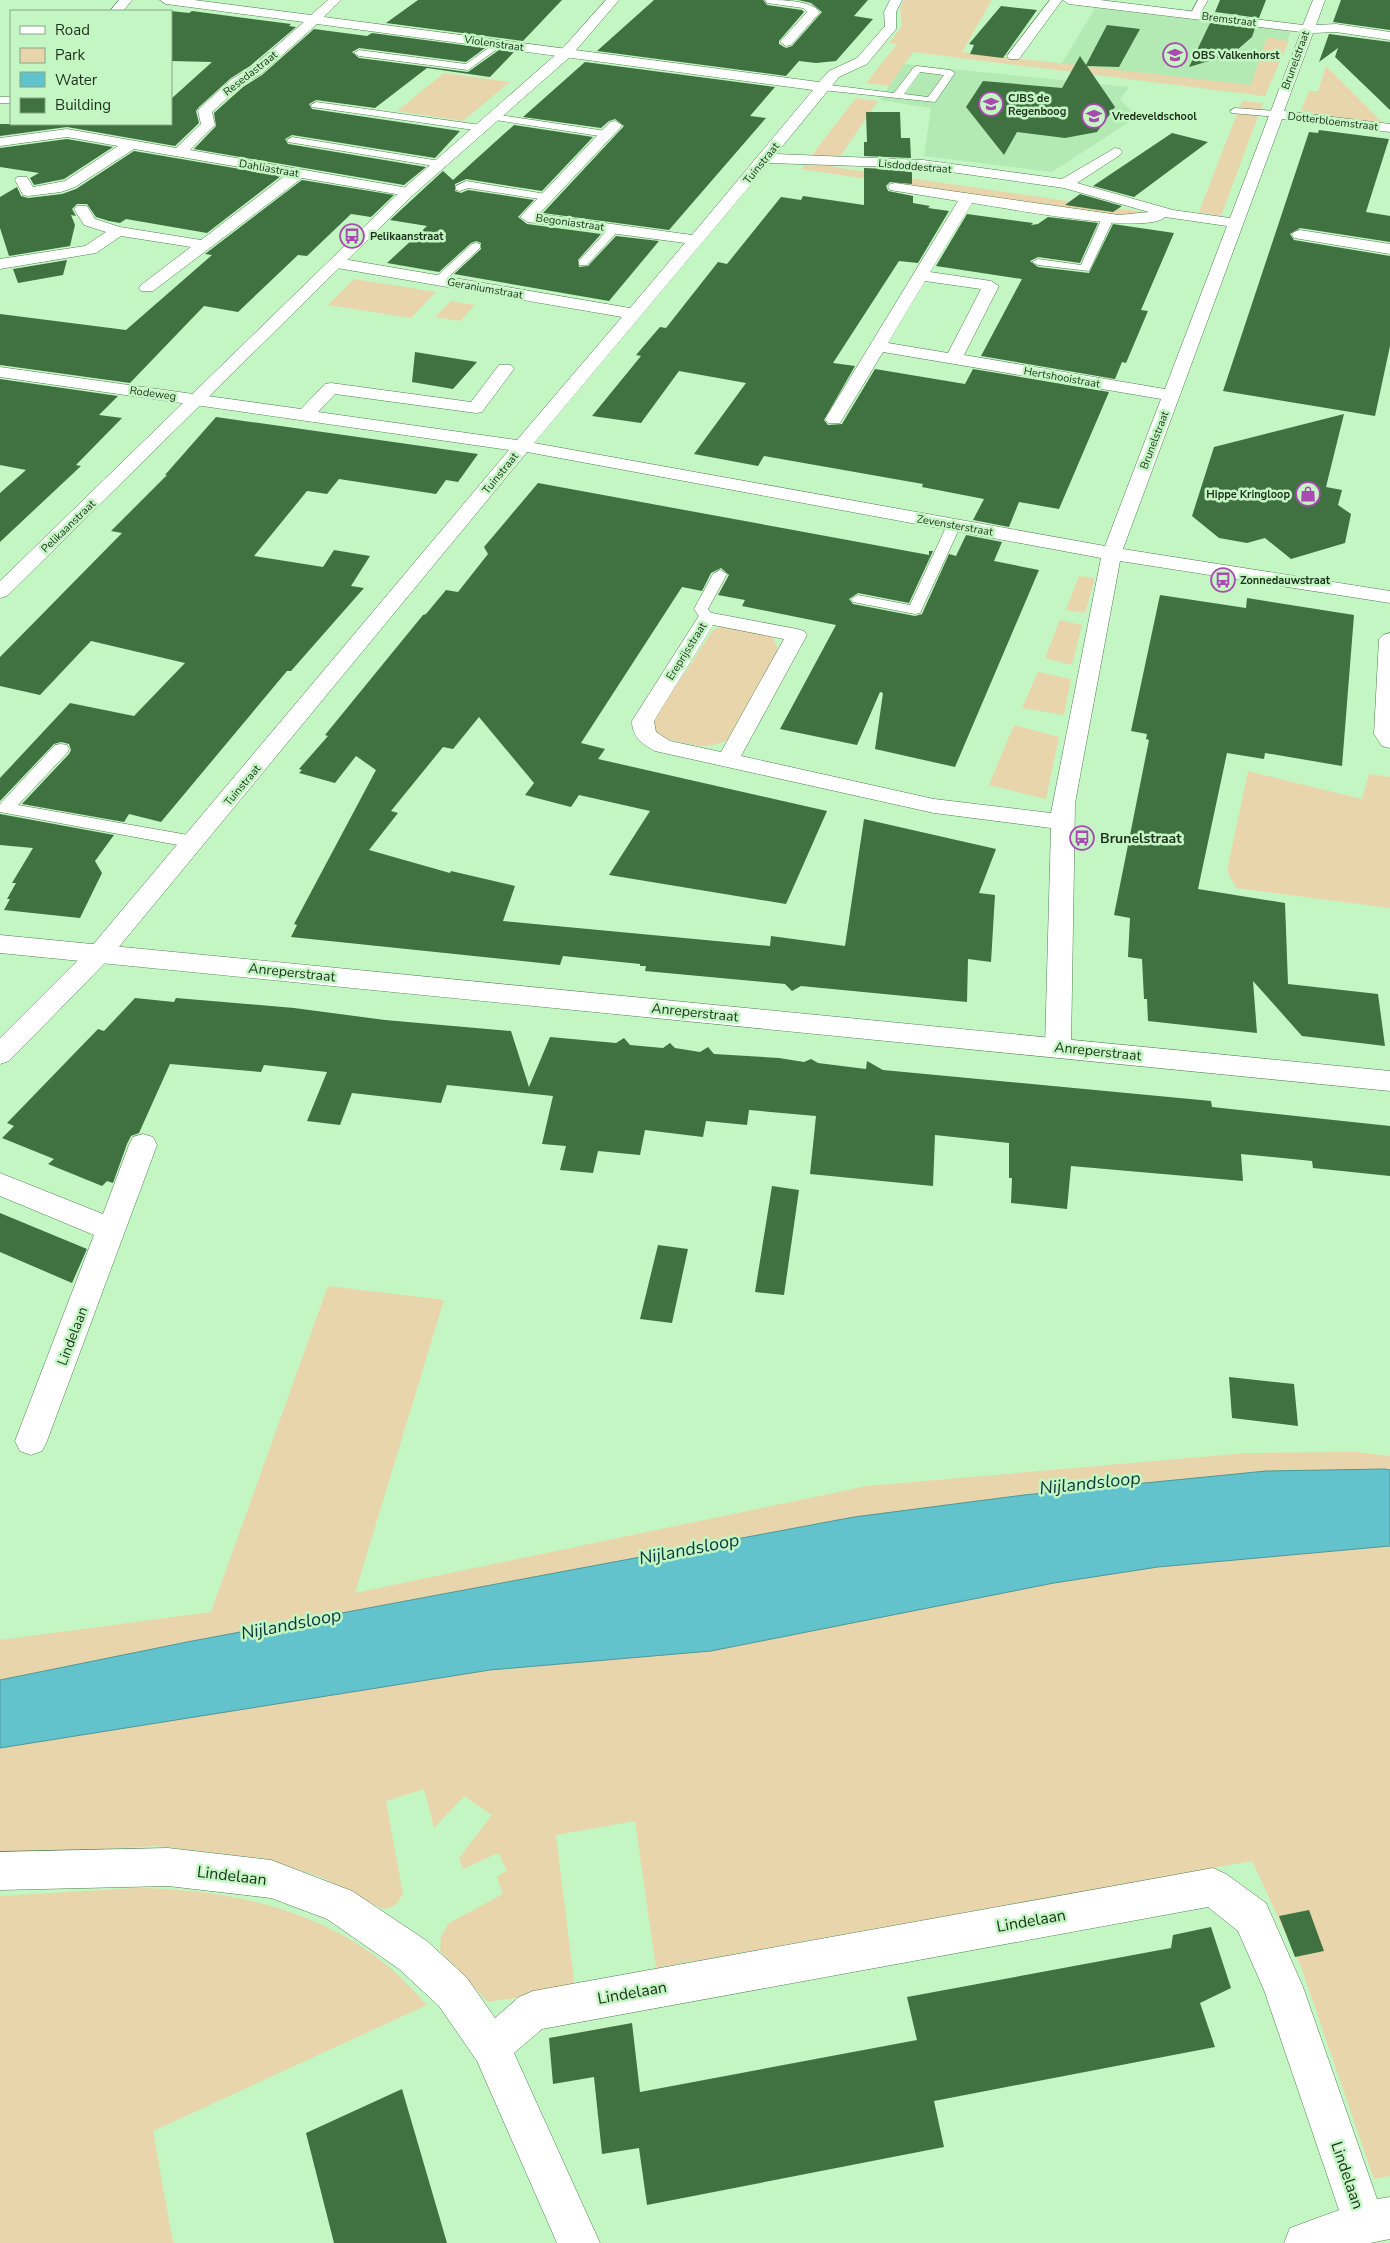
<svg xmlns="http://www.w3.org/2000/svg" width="1390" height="2243" font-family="'Nunito Sans',sans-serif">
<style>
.built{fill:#b3e9b3}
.green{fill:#e9d5ab}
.water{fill:#62c3cd;stroke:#4e9798}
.building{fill:#407141}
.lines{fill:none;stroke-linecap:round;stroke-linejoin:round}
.service-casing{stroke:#517e52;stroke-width:1}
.minor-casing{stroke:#517e52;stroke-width:1}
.tertiary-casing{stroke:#517e52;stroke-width:1}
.service{fill:#fff;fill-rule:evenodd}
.minor{fill:#fff;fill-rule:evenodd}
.tertiary{fill:#fff;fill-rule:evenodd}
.labels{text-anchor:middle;stroke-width:5;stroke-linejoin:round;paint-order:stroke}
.far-street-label{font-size:11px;fill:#1e311e;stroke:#c4f6c4}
.far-poi-label{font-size:11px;font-weight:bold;fill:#1e311e;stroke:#c4f6c4;text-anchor:start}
.poi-label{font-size:14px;font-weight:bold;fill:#1e311e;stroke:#c4f6c4;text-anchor:start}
.street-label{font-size:14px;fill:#1e311e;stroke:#c4f6c4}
.near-street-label{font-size:16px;fill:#1e311e;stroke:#c4f6c4}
.near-water-label{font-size:18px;font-style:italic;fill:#0a393e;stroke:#c4f6c4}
</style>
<rect width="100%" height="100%" fill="#c4f6c4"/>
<!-- built -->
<path class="built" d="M1095,8l196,23 -26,65 -207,-26z
M904,64l225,23 -9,12 17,18 -85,55 -128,-16 7,-48 -51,-8z"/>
<!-- green -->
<path class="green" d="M904,0h88l-30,52 289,33 16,-48 22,4 -24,55 -352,-44 -24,34 -23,-3 31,-39 -8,-1 13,-17 -2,-18z
M1326,66l58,58 -71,-9 -1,-3 -11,-1 8,-20h9z
M444,73l66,9 -47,39 -66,-10z
M856,98l22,3 -45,66 318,46 -29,4 -321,-48z
M1242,101l21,2 -42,113 -22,-4z
M354,279l82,13 -25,26 -83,-13z
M451,301l24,4 -15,16 -25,-4z
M1079,576l16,2 -10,35 -19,-3z
M1060,620l22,5 -10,40 -27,-7z
M721,627l51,9 7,15 -51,88c-22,14 -46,3 -70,-3l-5,-8 1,-9 59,-89z
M1038,672l33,7 -7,36 -42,-7z
M1014,725l45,12 -13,62 -57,-14z
M1248,771l114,28 7,-25 21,3v131l-154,-20 -9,-17z
M328,1286l116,14 -89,293 512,-107 380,-33 109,-1 34,4v14l-124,1 -242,24 -170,22 -667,125 -187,38v-40l211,-28z
M1390,1546v630l-16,3 -73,-212 -49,-106 -596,107 -21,-147 -79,14 19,154 -87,13 -48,-51 1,-15 8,-13 54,-29 -6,-17 10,-7 -9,-17 -35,16 -4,-11 33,-43 -28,-19 -30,32 -10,-39 -38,12 17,93c-6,10 -10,16 -22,14l-58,-30 -57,-19 -110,-13 -124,7 -32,-1v-104l490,-78 221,-19 343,-68 104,-16z
M136,1888c88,1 177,19 247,74 16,13 30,28 44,43l-274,126 20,112h-173v-347z"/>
<!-- water -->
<path class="water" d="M1385,1469l5,1v76l-232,21 -104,16 -343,68 -221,19 -490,78v-68l187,-38 667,-125 170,-22 242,-24z"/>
<!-- building -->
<path class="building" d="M418,0h144l-39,41 -137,-18z
M654,0h109l4,5 35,5 2,2 -25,29v3l7,4 6,-2 30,-34 -11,-9 -13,-3h70l-14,16 19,3 -37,42 -20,2 -17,-2 -13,15 -189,-25z
M1220,0h46l-7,18 -44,-6z
M1341,0h49v30l-57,-8z
M1001,6l36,4 -34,48 -33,-4 4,-9 -5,-1z
M171,11l18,2 3,-2 99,13 -2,2 7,1 -46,39 -19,12 -32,29 -3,4 3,12 -24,23 -108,-19 -67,9v-12h171v-25l41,-37 -41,-1z
M1210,23l45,5 -3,9 -15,13 -15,7 -33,10z
M1107,25l33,4 -21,38 -32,-1 28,41 -18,25 -32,6 -48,-6 -13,23 -38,-48 17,-26 79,7 18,-32 6,9z
M314,29l53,7 5,-3 113,15 -19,14 -107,-14 -7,4 7,6 109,14 31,-22 15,2 -24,25 -63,-9 -52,40 -59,-8 -7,4 3,5 148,22 -25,27 -143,-23 -7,4 3,5 138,23 -22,18 -210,-36 22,-23 -2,-13 29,-26 19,-12z
M1329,34l61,8v68l-55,-53 3,-9 -19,14z
M585,62l190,25 -25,29 16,2 -97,112 -126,-17 81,-87 -9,-7 -6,2 -8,7 -78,-11z
M866,112h34l1,26h9l1,20 -47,-2v-14h3z
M514,125l79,12 -51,54 -76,-12 -11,5v7l6,2 7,-3 66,10 -16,17 9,7 74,10 -23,26 1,7 9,-1 28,-30 43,5 -50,60 -155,-27 27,-25v-6l-5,-2 -5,2 -32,29 -52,-9 40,-37 -37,-6 53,-49 10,9z
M1319,130l70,9 -23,73 24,4v26l-90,-14 -10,6 4,6 96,16v90l-15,70 -152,-25 86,-259 9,1z
M1172,133l36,9 -74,55 -41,-11z
M67,139l46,8 -49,32 -30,6 -4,-7 9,-5 -39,-6v-19z
M134,151l147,25 -74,57 -81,-14 -6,4 -11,-2 -13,-4 -9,-13h-10l-5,5 4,7 -5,-1 4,10 -5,21 -61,10 -9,-28v-31l17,-10 4,9 7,2 34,-4 14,-5z
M864,168l48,2v14l-22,-2 -4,4 2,5 25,5v7l17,3 -2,2 21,3 -31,52 -19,-2 -66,102 22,3 -31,54 4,5 14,-1 33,-55 90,15 8,-15 136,23 -50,117 -40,-7 -10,25 -36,-7 11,-21 -62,-12 1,-3 -159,-28 -6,10 -64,-12 52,-71 -67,-12 -38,52 -49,-7 49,-60 -5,-1 17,-20 7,-8 6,1 52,-66 9,2 54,-67 20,3 2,-4 61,9z
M302,180l92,15 -23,22 -20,-3 -44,42 -9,-1 -60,57 -34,-6 -74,77 -130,-18v-51l126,16 86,-75 -7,-1z
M1080,194l42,12 -9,6 -48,-7z
M967,214l66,9 -2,2 7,-1 10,-7 50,6 -18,40 -42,-6 -8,4 8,6 51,6 24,-49 61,9 -33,77 7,1 -22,52 -4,-1 -7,17 -134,-23 41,-77 -86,-13z
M67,260l-4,15 -45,8 -5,-14z
M415,352l62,10 -24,27 -41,-7z
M0,379l118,17 -19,19 23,3 -46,47 5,1 -81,76v-49l26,-23 -26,-5z
M1344,414l-18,73 16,3 -4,15 13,9 -6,29 -54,16 -26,-21 -18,5 -28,-5 -27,-22 22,-69z
M216,417l262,37 -20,28 -12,-2 -10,14 -97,-15 -12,15 -20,-3 -53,65 69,11 11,-17 36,6 -19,30 13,2 -73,83h-4l-126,151 -32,-8 -5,8 -102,-18 47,-50 2,-4 -2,-6 -8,-2 -7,2 -54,57v-23l70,-75 64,13 51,-53 -94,-22 -51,54 -40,-9v-29l122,-124 -11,-2 56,-56h-2z
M538,483l391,72v-4h4l-24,52 -51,-10 -9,6 4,5 62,12 7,-2 27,-60 7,2 10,-21 36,7 -8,19 45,9 -84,197 -80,-18 8,-56 -3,-1 -23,53 -77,-16 56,-104 -94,-19 3,-6 -27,-5 11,-20 -8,-7 -10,5 -9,18 -20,-4 -101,156 24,6 -7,10 229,52 -41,93 -177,-29 41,-64 -71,-16 -8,12 -46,-12 9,-12 -55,-66 -26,32 -10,-2 -52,64 7,2 -29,37 81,23 1,-2 64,15 -12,35 267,25 1,-10 74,10 19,-127 132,30 -17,44 16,2 -4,67 -23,-3 -1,43 -166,-16 -9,5 -7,-7 -140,-13 1,-5h-6v-2l-77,-8 -3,9 -269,-28 6,-12 -3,-1 82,-154 -20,-14 -21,27 -36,-10 3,-3 -3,-1 29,-33 -3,-1 98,-120 3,-1 20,-24 12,2 30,-38 -4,-7z
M1160,595l86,13 1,-10 107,17 -12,151 -77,-13 -1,6 -37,-6 -29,136 87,14 3,81 90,10 7,52 -83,-10 -49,-55 4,52 -109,-12 -1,-22h-3l-2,-40 -14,-2 2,-39 -16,-3 35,-175 -3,-1 1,-5 -16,-3z
M0,814l114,21 -19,26 7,12 -22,45 -76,-8 6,-11h-3l9,-16h-4l21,-35 -33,-3z
M135,998l39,4 2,-4 118,10 91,12 126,11 18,56 21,-50 66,6 8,-5 6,7 33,3 7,-5 5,5 25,4 8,-5 6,7 65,4 25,4 7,-3 7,4 48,6 1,-8 16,9 328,31 1,6 178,19v50l-77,-8 -1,-7 -71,-7 2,27 -172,-15 -4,43 -56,-6 1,-25h-3v-35l-74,-8 -2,51 -123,-12 6,-58 -67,-6 -2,15 -41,-4 -3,16 -58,-7 -5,25 -42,-4 -5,22 -33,-3 6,-24 -24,-2 11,-48 -106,-11 -6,18 -89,-10 -12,32 -33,-4 20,-49 -63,-7 -3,7 -91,-8 -31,69 -8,3 -4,8 -14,39 -6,-2 -5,5 -54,-22 6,-5 -52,-21 12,-12 -7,-3 91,-94 6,2z
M772,1186l27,4 -15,105 -29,-3z
M0,1213l87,36 -15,34 -72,-31z
M658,1245l30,4 -16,74 -32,-4z
M1229,1377l65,7 4,42 -66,-8z
M1309,1910l15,41 -29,6 -16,-41z
M1211,1927l20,61 -31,15 15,44 -281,54 10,46 -297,58 -8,-57 -37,6 -8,-77 -41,7 -4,-46 83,-15 8,69 277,-52 -10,-43 264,-49 2,-13z
M402,2089l45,154h-113l-28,-110z"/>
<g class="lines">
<!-- service casing -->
<g class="service-casing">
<path id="service" d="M1198,0h10l-10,17h-6l-2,-2z
M498,41l5,3 -2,2 -33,24 -109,-14 -5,-3 5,-3 107,14z
M917,66l33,4 5,3 -20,29 -113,-12 -5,-3 5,-3 72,9 20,-26zM920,72l24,3 -16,22 -24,-3z
M0,97h11v6h-11z
M316,102l165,23 5,3 -5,3 -169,-24 -1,-2z
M1235,108l42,3 5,3 -5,3 -46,-4 -1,-2z
M493,114l113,17 5,3 -5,3 -117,-18v-4z
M292,137l148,24 5,3 -5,3 -152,-25 -1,-2z
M466,181l80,13 5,3 -5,3 -78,-12 -8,3 -4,-1v-4z
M1108,215l6,3 -25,53 -51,-6 -6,-3 6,-3 43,6 21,-47z
M614,226l6,3 -2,2 -31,34h-8v-4l31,-34z
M476,243l4,1v4l-36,33h-8v-4l36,-33z
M954,521l7,4 -41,88 -5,1 -62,-12 -2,-3 7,-4 52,10 37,-80z
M720,570l7,4 -19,35 7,9 -8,5 -5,-2 -8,-12 19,-35z
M61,744l6,1 2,4 -2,4 -49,52 176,31 6,2 3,4 -3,4 -6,2 -194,-36v-8l55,-59z"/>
</g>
<!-- minor casing -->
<g class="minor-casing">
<path id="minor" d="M119,0h13l-9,11h-13z
M160,0h34l117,15 17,-15h13l-17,17 495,65 10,-11 28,-13 28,-32 -1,-14 6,-12h12l-6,12v17l-29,35 -28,13 -63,77 147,6 139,19 53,-31 5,1 2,3 -2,3 -43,28 96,27 57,8 71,-186 -232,-28 -6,-4h37l203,25 10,-25h12l-9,25 20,-1 54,8v8l-54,-8 -23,1 -29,78 106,13v8l-108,-13 -159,430 267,42v12l-270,-42 -45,242 -4,244 -4,7 -9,3 -9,-3 -4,-7 6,-219 -117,-15 -279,-62c-13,-7 -23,-14 -23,-30l68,-107 7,-2 90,17 7,2 3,4 -66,121 193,43 117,14 50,-255 -574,-106 -418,507 -100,102 -9,3v-26l91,-91 418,-497 -509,-73v-10l301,42 24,-25 6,-1 140,19 28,-37h12l3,4 -32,43 -6,1 -141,-19 -17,18 199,28 105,-123 -285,-49 -6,-2 -2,-3 2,-3 6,-2 293,50 55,-65 -157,-21 -8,-5 3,-3 87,-92 5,-1 7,4 -2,3 -81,86 153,21 121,-145 -496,-66 -56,50 -19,11 -30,27 3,13 -25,25 218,38 5,1 2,3 -2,3 -5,1 -106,-18 -149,113h-12l-2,-3 2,-3 50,-38 -70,-11 -25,17 -96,16v-10l85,-13 21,-14 -22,-7 -10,-16 3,-3h10l8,13 25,8 81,13 85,-65 -152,-26 -59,38 -14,5 -33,4 -5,-1 -8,-15 2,-3h10l6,10 32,-6 53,-35 -51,-9 -67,9v-8l67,-9 109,19 25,-24 -3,-13 2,-3 32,-29 19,-11 53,-46 -138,-18zM769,163l154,5 141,20 85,24 -30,3 -224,-32 -5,1 -2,3 2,3 68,11 -133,218 3,4h12l43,-71 278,47 -56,147 -571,-103zM972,203c30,4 175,33 193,14l62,9 -62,163 -201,-34 35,-69 -8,-5 -61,-9zM925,281l56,8 -33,64 -60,-10zM713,625l71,14 -63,113 -51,-11 -14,-9 -2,-11z
M765,0c17,0 46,0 55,12l-29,33 -5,1 -6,-4 27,-30 -4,-4 -36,-5z
M1050,0h12l-43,59h-10l-2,-3z
M1300,230l90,14v10l-96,-16 -2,-3 2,-3z
M1390,633v115l-8,-2 -8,-12 5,-95 4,-4z
M143,1134l10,3 4,8 -110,296 -5,10 -11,4 -11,-4 -5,-10 79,-206 -94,-39v-23l103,41 26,-69 4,-8z
M168,1848l103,12 81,31 75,50 40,37 28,40 24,-21 14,-6 680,-123 13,6 40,29 37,84 74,212 13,-2v42l-20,4h-86l6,-15 49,-18 -75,-220 -26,-59 -30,-24 -666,122 -28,24 86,190h-43l-80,-182 -38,-55 -40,-37 -72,-50 -56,-21 -103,-12 -168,4v-38z"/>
</g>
<!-- tertiary casing -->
<g class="tertiary-casing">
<path id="tertiary" d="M606,0h13l-48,56 -158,139 -406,401 -7,2v-17l403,-392 158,-139z
M0,935l1390,136v20l-1390,-138z"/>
</g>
<!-- service -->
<use href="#service" class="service"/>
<!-- minor -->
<use href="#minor" class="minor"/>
<!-- tertiary -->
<use href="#tertiary" class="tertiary"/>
</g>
<!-- icons -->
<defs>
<g id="school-ring" transform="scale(1.25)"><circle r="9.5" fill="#c4f6c4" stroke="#a949b1" stroke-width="1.5"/><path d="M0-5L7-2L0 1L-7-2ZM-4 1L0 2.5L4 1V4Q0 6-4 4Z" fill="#a949b1"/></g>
<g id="bus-ring" transform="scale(1.25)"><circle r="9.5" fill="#c4f6c4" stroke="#a949b1" stroke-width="1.5"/><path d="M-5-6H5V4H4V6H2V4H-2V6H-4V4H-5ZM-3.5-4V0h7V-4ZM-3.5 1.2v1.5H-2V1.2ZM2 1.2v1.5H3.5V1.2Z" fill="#a949b1"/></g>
<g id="shop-ring" transform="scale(1.25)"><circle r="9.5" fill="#c4f6c4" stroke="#a949b1" stroke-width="1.5"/><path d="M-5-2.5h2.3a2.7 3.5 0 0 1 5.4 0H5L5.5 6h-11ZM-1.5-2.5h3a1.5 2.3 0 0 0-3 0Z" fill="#a949b1"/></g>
</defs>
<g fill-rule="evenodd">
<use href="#school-ring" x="1175" y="55"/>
<use href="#school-ring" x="991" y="104"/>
<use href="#school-ring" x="1094" y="116"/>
<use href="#bus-ring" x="352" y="236"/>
<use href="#shop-ring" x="1308" y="494"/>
<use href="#bus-ring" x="1223" y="580"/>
<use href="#bus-ring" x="1082" y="838"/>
</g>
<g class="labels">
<!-- far-street labels -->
<g class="far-street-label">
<text transform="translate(1229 19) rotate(7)" y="4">Bremstraat</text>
<text transform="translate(494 43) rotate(8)" y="4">Violenstraat</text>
<text transform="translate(1295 60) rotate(-70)" y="4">Brunelstraat</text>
<text transform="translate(250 73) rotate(-38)" y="4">Resedastraat</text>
<text transform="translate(1333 121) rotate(7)" y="4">Dotterbloemstraat</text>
<text transform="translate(761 163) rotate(-51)" y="4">Tuinstraat</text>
<text transform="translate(915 166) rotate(5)" y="4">Lisdoddestraat</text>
<text transform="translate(269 168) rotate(10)" y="4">Dahliastraat</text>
<text transform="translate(570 222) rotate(8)" y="4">Begoniastraat</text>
<text transform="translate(485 288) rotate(10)" y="4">Geraniumstraat</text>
<text transform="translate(1062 377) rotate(10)" y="4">Hertshooistraat</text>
<text transform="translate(153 393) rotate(8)" y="4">Rodeweg</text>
<text transform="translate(1154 440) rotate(-69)" y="4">Brunelstraat</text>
<text transform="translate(500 473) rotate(-51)" y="4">Tuinstraat</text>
<text transform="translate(955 525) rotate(10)" y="4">Zevensterstraat</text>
<text transform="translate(68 526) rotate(-44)" y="4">Pelikaanstraat</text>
<text transform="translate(686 651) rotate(-58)" y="4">Ereprijsstraat</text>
<text transform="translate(242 785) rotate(-50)" y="4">Tuinstraat</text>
</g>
<!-- far-poi labels -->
<g class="far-poi-label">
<text x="1192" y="59">OBS Valkenhorst</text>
<text x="1008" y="102">CJBS de<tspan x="1008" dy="13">Regenboog</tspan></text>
<text x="1112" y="120">Vredeveldschool</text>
<text x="370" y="240">Pelikaanstraat</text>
<text x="1290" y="498" text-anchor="end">Hippe Kringloop</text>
<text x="1240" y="584">Zonnedauwstraat</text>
</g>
<!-- poi labels -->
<g class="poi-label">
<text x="1100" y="843">Brunelstraat</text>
</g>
<!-- street labels -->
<g class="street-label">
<text transform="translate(292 972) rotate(6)" y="5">Anreperstraat</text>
<text transform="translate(695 1012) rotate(6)" y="5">Anreperstraat</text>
<text transform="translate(1098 1051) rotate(6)" y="5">Anreperstraat</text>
<text transform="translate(72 1336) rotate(-69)" y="5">Lindelaan</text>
</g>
<!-- near-street labels -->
<g class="near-street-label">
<text transform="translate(232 1875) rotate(7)" y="6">Lindelaan</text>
<text transform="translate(1031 1920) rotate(-10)" y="6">Lindelaan</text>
<text transform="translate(632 1992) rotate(-10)" y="6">Lindelaan</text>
<text transform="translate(1348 2175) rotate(71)" y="6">Lindelaan</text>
</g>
<!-- near-water labels -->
<g class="near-water-label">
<text transform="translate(1090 1483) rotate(-6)" y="6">Nijlandsloop</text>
<text transform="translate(689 1549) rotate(-11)" y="6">Nijlandsloop</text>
<text transform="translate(291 1624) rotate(-11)" y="6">Nijlandsloop</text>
</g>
</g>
<!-- legend -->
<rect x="10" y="10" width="162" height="115" fill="#c4f6c4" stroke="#82a782"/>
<rect x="20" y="26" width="25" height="8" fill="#ffffff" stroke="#82a782"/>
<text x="55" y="35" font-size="15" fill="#1e311e">Road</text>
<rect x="20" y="48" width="25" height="15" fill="#e9d5ab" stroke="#82a782"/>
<text x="55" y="60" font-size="15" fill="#1e311e">Park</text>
<rect x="20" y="72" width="25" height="15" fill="#62c3cd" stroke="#82a782"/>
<text x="55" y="85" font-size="15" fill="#1e311e">Water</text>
<rect x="20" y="98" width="25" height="15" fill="#407141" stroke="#82a782"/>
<text x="55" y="110" font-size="15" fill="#1e311e">Building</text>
</svg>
